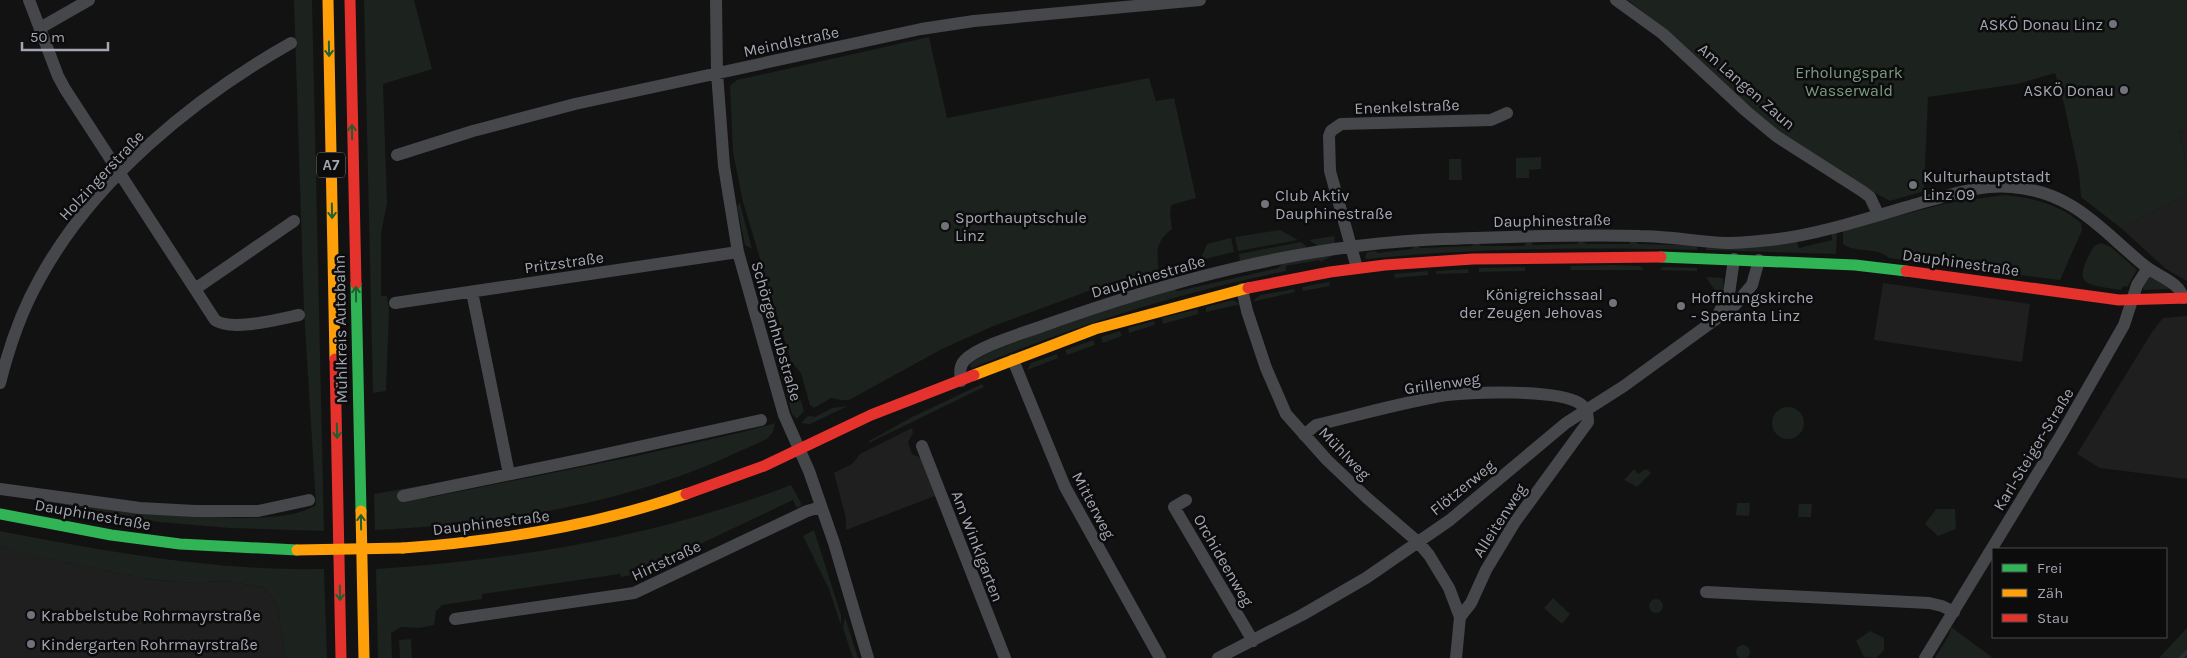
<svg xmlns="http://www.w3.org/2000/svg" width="2187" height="658" font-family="Karla,sans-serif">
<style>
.built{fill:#1f1f20}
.green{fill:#1c221d}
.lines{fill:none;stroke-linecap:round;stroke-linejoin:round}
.stream{stroke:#2a2f36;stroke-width:4}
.street{stroke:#46474b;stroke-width:12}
.fast{stroke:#30b455;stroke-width:11}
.slow{stroke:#ff9f0a;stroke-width:11}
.jam{stroke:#e5322d;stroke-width:11}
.slow-bridge{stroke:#ff9f0a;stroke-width:11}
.oneway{stroke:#1e6031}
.poi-dot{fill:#71727a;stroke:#0c0c0d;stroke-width:2}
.labels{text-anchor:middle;stroke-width:5;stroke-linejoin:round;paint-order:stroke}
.shield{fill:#0c0c0d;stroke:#767880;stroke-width:1}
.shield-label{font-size:15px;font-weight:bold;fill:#a4a6b2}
.poi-label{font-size:16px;fill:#a4a6b2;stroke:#0c0c0d;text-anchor:start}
.street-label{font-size:16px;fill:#a4a6b2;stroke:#0c0c0d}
.park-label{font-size:16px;fill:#7c9b82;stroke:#0c0c0d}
</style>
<rect width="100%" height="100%" fill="#121212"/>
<!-- built -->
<path class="built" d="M2187,129v37l-8,-35z
M2187,195v86l-21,-12 -45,-41z
M1883,283l147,21 -8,58 -148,-22z
M2187,316v163l-87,-11 -23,-14 75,-122 11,-14z
M912,428l1,5 -5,9 4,12 9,4 14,38 -89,34v-12l-12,-45 18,-9 8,-10z
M0,546l30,9 117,24 45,4 31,-2 41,6 14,19 7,52h-285z"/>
<!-- green -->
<path class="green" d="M294,0h18l12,531 -95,-3 -70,-6 -159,-29c40,5 81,9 121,14 47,5 156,23 195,-2l-12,-195z
M364,0h50l18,69 -49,15 4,119 -6,31v62h6l2,15 -3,80 -13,2z
M1628,0h559v129l-8,2 8,35v29l-66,33 -40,-31 -2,-24 -15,-69 -9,-31 -38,11 -89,13 -4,94 -34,10 -24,-13 -96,-62 -98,-91z
M929,37l18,81 202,-40 7,23 18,-3 22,100 -25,7 -1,10 2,14c-18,14 -15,23 -13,44h-13l-44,13 -111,41 -49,22 -93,51h-8l-10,-2 -17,10 -4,-3 -9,-32 -10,-12 -48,-159 -10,-50 -3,-66 7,-6z
M1541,157v12l-12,1v8h-13v-20z
M1449,159h12l1,21h-13z
M2004,195c27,2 56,10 77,28l1,7 -22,50 -171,-22c-13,-12 -33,-4 -46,-14v-14l105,-27z
M740,203l12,46 -7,-4 -8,-39z
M1280,230l18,10 -60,11 -3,-14z
M1837,232l-1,22 -130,-4v-4l91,-5 2,7 33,-8v-7z
M1334,236l1,10 -15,1 -11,-7z
M1231,238l3,14 -34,8 7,-16z
M1631,240h4l3,4 43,1 2,-3 14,2v6c-111,-3 -221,-2 -331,9l-1,-2 2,-5 8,-1 3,2 34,-4 2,-4h4l2,3 52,-2 3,-3h4l2,3h43l3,-4h4l2,3 44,-1 2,-3h4l3,3h43z
M1301,242l5,4 -1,3 -65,13 -1,-8z
M2101,243l10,4 26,23 -10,17 -4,-1 -2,4c-39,-6 -49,-5 -27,-44z
M1334,255l-14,7v-2l-34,6v5c-109,22 -210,54 -314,97l-2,-1 1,-5c21,-12 45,-20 68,-29 44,-16 88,-30 133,-44l6,2 100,-23 4,-4z
M755,261l49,150 -7,8 -5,-5 -41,-146v-4z
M1614,265l26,1 4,4h-73l-1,-4z
M1525,267v4l-46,1v-4z
M1663,267l34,1v3l-38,-1z
M1468,269l1,4 -33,1v-3z
M1428,271v4l-33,3 -1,-4z
M2151,275l20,14 -27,1 -2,-3z
M1706,277l17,1 1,14 -8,13v-13z
M1329,282l1,4 -27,5 -1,-4z
M1294,289l1,3 -43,10 8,-7z
M1233,300l8,4 -35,8v-5z
M1198,309v5l-35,10 -1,-6z
M1154,321l1,4 -26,8 -1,-5z
M1120,331l2,5 -19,7 -2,-6z
M1093,340l2,5 -28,10 -2,-5z
M1057,354l1,4 -31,12 4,-7z
M982,384l2,3 -115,56v-2l43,-24z
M848,406l-38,18 -9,-1 7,-7 7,1 17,-9z
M1772 423a16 16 0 1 1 32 0a16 16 0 1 1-32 0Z
M775,423l-2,9 -6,7c-29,13 -58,27 -87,37 -99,35 -201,49 -305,54l-1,-36 50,-9 3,13 204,-41 112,-25z
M1634,469l4,5 8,-5 5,4 -14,14 -13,-7z
M791,485l11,20 -5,3 -4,-8 -156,74 -16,3 -1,-3 -138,20v5l-40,6 -6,6 -2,14 -15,3 -18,-1 -10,6 1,25h-14l-2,-89c142,-9 282,-33 415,-84z
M1737,503h13l-1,13 -13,-1z
M1799,504h13l-1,13h-13z
M1936,509h19l1,20 -18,7 -13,-12z
M814,530l27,85v10l-12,-36 -26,-53z
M0,531c108,21 214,40 324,38l3,89h-42l-7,-52 -14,-19 -41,-6 -31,2 -45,-4 -118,-24 -29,-9z
M1553,598l17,16 -8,10 -18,-16z
M1649 606a7 7 0 1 1 14 0a7 7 0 1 1-14 0Z
M845,617l13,41h-5l-10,-30z
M1951,627l42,31h-58l14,-23z
M2187,628v30h-28l1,-1z
M1870,631l14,7v12l-8,8 -12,-1 -8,-16z
M411,639l1,19h-12l-1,-18z
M1736 652a7 7 0 1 1 14 0a7 7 0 1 1-14 0Z"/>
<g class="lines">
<!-- stream -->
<path class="stream" d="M2181,658l6,-6"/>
<!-- street -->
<path class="street" d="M29,0l29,76 7,13 150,231c16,12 64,-1 84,-5
M716,0l1,73 7,93 14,86 46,163 25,56 25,72 34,115
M1616,0l47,34 83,77 30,25 86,55 8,6 8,17
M40,28l49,-28
M397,155l76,-24 102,-27 346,-75 53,-8 226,-21
M1357,268l-27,-97 -1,-35 2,-5 10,-7 150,-4 16,-7
M195,289l99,-68
M1242,289l5,22 19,57 20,46 41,46 40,38 51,44 11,13 20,33 11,29
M472,292l37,182
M395,303l343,-51
M1717,316l12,-22 5,-35
M1013,360l52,127 95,171
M961,381c-1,-8 -2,-15 4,-21 12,-13 55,-26 72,-32 130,-47 267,-84 405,-89 66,-2 132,-5 198,-3 29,0 58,6 86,7 17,0 35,-2 52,-4 48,-6 105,-26 153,-39 26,-7 54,-16 81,-13 62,5 89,43 133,79 12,10 35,16 38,32
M0,383c9,-36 21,-71 39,-103 54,-100 155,-182 252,-237
M1304,435l12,-10c43,-10 87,-23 131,-30 26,-3 110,-6 132,8 7,4 9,11 9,19l-73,100 -29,48 -15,33 -11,14 -4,41
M922,446l83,212
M0,489l140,19 55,3h63l51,-11
M403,496l181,-37 177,-39
M1186,500l-12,7 79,134
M1706,592l223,11 13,3 12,6
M455,619l179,-26 173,-82 14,-4
M1218,658l84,-43 64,-37 84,-58 116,-97 58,-37 110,-80 18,-21 7,-25
M1925,658l136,-223 63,-110 13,-40 11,-17"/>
<!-- fast -->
<path class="fast" d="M1661,257l194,8 51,6
M356,284l5,227
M0,514l111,21 69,9 117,6"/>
<!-- slow -->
<path class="slow" d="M328,0l7,359
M974,375l121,-46 153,-41
M361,511l3,147
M403,548c97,-7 191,-22 283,-54"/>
<!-- jam -->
<path class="jam" d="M350,0l6,284
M1906,271l213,29 68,-2
M1248,288l82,-16 55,-7 88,-6 188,-2
M335,359l6,299
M686,494l78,-28 107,-51 103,-40"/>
<!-- slow-bridge -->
<path class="slow-bridge" d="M297,550l106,-2"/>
</g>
<!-- one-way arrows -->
<defs><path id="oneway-shaft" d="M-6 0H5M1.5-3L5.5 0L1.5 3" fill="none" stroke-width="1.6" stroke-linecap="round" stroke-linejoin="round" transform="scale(1.25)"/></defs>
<g class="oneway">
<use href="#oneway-shaft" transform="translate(329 49) rotate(89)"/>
<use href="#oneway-shaft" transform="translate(352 132) rotate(-91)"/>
<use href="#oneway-shaft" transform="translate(332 211) rotate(89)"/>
<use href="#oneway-shaft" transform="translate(356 294) rotate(-91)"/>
<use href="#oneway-shaft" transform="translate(337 431) rotate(89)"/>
<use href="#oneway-shaft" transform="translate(361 522) rotate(-91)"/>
<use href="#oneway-shaft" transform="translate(340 593) rotate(89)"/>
</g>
<!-- markers -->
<g class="poi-dot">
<circle cx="2113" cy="24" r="5"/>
<circle cx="2124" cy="90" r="5"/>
<circle cx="1913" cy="185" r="5"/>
<circle cx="1265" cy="204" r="5"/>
<circle cx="945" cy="226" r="5"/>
<circle cx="1613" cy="303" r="5"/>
<circle cx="1681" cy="306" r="5"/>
<circle cx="31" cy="615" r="5"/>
<circle cx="31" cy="644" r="5"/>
</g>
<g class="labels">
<!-- shield labels -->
<rect class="shield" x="317" y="152.5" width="28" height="25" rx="4"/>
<g class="shield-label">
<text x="331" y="170">A7</text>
</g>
<!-- poi labels -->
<g class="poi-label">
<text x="2103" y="30" text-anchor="end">ASKÖ Donau Linz</text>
<text x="2114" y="96" text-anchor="end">ASKÖ Donau</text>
<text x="1923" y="182">Kulturhauptstadt<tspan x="1923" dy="18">Linz 09</tspan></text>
<text x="1275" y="201">Club Aktiv<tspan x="1275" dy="18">Dauphinestraße</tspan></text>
<text x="955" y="223">Sporthauptschule<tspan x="955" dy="18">Linz</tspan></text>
<text x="1603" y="300" text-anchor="end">Königreichssaal<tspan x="1603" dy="18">der Zeugen Jehovas</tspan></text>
<text x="1691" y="303">Hoffnungskirche<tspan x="1691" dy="18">- Speranta Linz</tspan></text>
<text x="41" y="621">Krabbelstube Rohrmayrstraße</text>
<text x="41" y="650">Kindergarten Rohrmayrstraße</text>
</g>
<!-- street labels -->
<g class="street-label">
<text transform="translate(791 41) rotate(-12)" y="6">Meindlstraße</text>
<text transform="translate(1747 86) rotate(41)" y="6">Am Langen Zaun</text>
<text transform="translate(1407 106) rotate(-2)" y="6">Enenkelstraße</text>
<text transform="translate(101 175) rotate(-47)" y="6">Holzingerstraße</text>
<text transform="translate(1552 220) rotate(-1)" y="6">Dauphinestraße</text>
<text transform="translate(564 262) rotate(-8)" y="6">Pritzstraße</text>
<text transform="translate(1961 262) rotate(8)" y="6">Dauphinestraße</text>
<text transform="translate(1148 276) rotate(-16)" y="6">Dauphinestraße</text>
<text transform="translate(340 329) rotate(-91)" y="6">Mühlkreis Autobahn</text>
<text transform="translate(777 331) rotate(74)" y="6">Schörgenhubstraße</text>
<text transform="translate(1442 383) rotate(-8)" y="6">Grillenweg</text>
<text transform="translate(2033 449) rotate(-59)" y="6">Karl-Steiger-Straße</text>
<text transform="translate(1345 453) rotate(46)" y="6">Mühlweg</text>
<text transform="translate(1462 487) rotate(-39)" y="6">Flötzerweg</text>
<text transform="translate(1094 505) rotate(62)" y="6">Mitterweg</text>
<text transform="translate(93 514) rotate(10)" y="6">Dauphinestraße</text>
<text transform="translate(1499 520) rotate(-57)" y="6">Alleitenweg</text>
<text transform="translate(491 522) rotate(-7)" y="6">Dauphinestraße</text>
<text transform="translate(978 546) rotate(69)" y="6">Am Winklgarten</text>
<text transform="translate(666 560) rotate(-25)" y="6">Hirtstraße</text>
<text transform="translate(1224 560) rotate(60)" y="6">Orchideenweg</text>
</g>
<!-- park labels -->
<g class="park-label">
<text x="1849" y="78">Erholungspark<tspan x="1849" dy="18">Wasserwald</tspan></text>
</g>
</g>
<!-- legend -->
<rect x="1992" y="548" width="175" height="90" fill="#0c0c0d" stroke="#494a4f"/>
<rect x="2002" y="564" width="25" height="8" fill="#30b455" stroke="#494a4f"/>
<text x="2037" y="573" font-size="15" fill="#a4a6b2">Frei</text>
<rect x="2002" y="589" width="25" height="8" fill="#ff9f0a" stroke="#494a4f"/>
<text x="2037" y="598" font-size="15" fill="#a4a6b2">Zäh</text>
<rect x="2002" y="614" width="25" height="8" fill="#e5322d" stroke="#494a4f"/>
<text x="2037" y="623" font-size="15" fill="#a4a6b2">Stau</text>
<!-- scale -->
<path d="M22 42v8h86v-8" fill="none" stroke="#a4a6b2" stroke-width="2.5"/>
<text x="30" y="42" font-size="15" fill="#a4a6b2" stroke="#0c0c0d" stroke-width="4" paint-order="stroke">50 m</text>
</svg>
